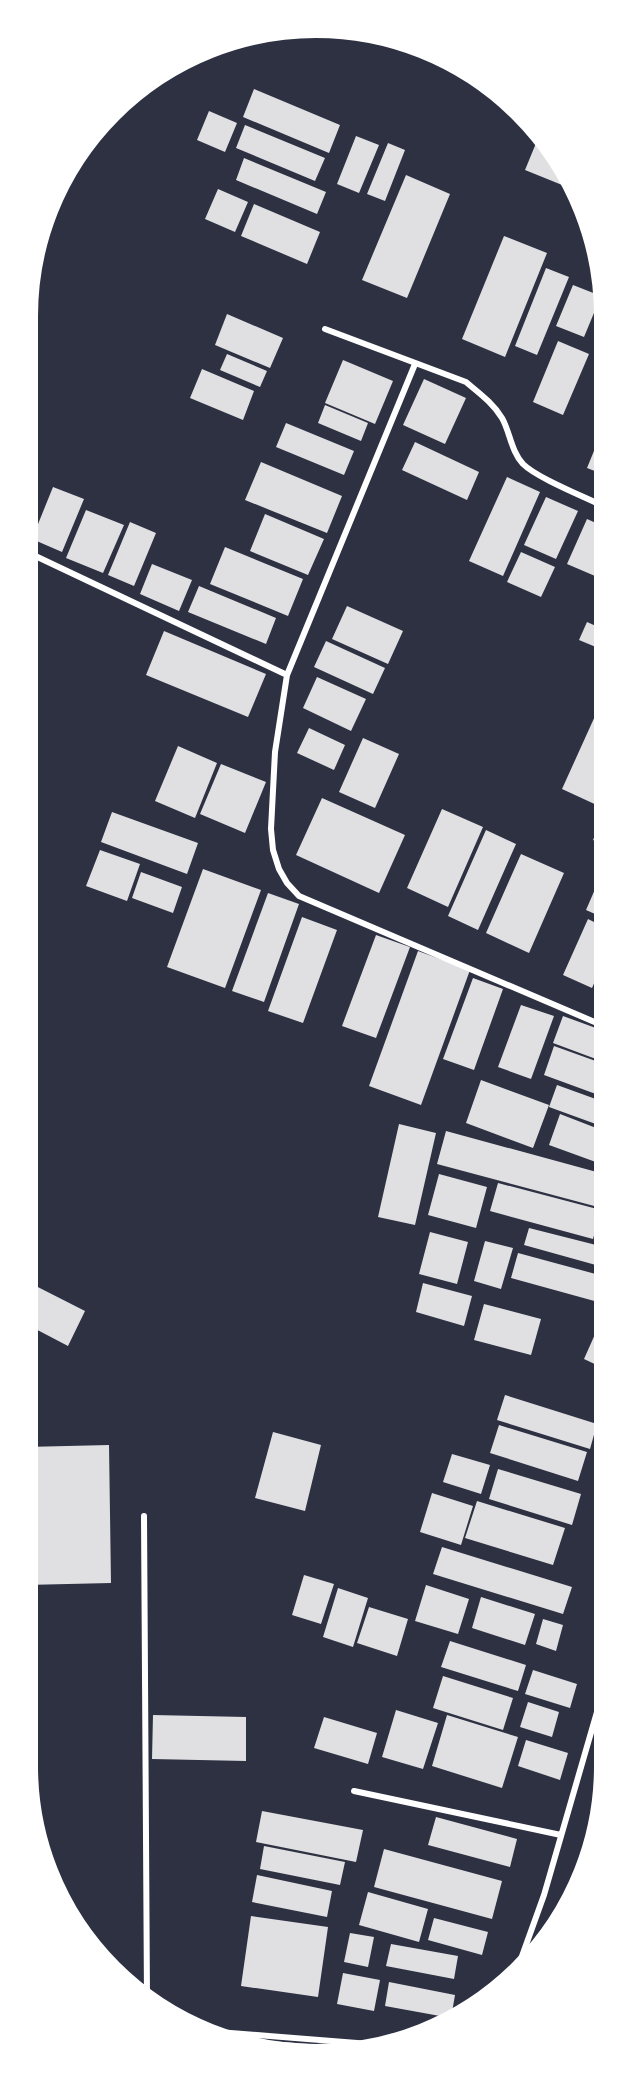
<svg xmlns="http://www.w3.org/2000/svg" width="632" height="2082" font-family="'Space Grotesk',sans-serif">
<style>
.building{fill:#e0e0e3}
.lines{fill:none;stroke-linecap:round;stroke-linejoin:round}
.minor{stroke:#fff;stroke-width:6}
.rim{fill:none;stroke:#fff;stroke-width:8}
</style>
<rect width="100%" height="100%" fill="#2d3142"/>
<!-- building -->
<path class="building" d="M254,89l86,36 -11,28 -86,-36z
M209,111l28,12 -12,29 -28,-12z
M245,125l80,33 -10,23 -79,-33z
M541,131l34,52 -3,6 -47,-19z
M356,136l23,9 -20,48 -22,-9z
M388,143l17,7 -20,51 -18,-7z
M244,158l82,34 -9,22 -81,-34z
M406,175l44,19 -43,104 -45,-18z
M218,189l30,13 -13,30 -30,-13z
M254,204l66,28 -13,32 -66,-28z
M504,236l43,17 -42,104 -43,-18z
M546,268l23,9 -32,78 -22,-9z
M573,285l28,11 -17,41 -28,-11z
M227,314l56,24 -13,30 -55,-23z
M558,341l31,13 -26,61 -30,-13z
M227,354l40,17 -7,16 -40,-17z
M343,360l50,21 -18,43 -50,-21z
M202,369l52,22 -11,29 -53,-22z
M424,379l42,19 -21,46 -42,-19z
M325,405l43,18 -7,18 -43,-18z
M286,423l68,28 -10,24 -68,-28z
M605,424v51l-18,-7z
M415,442l64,30 -12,28 -65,-30z
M261,462l81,34 -15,37 -82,-33z
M507,477l33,15 -37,84 -34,-15z
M53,487l31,12 -22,53 -30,-13z
M546,497l32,14 -22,48 -32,-14z
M86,510l38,15 -21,48 -37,-15z
M265,514l59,25 -16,36 -58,-24z
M587,519l18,8v26l-10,23 -28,-12z
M130,522l26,11 -22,53 -26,-11z
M225,547l78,32 -15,37 -78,-32z
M521,552l34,15 -14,30 -34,-15z
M152,564l40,16 -13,31 -39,-17z
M199,586l77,32 -10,26 -78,-32z
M347,606l56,25 -15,33 -56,-25z
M587,622l18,8 -2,20 -24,-10z
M164,631l102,43 -18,43 -102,-42z
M326,641l59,27 -12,26 -59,-27z
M317,677l49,22 -15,32 -48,-23z
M605,694l-1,106 -3,7 -39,-18z
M309,728l36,17 -11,25 -37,-17z
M363,738l36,16 -24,54 -36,-16z
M178,746l39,17 -22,55 -40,-17z
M221,764l45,18 -21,51 -45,-19z
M322,798l83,37 -26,58 -83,-38z
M442,809l41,18 -35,80 -41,-19z
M112,812l86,31 -11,31 -86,-32z
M604,815v30l-11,-5z
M486,830l30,14 -38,86 -30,-14z
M100,850l40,14 -13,37 -41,-15z
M521,854l43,19 -35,80 -43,-20z
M203,869l58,21 -36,98 -58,-21z
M141,872l41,15 -9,26 -41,-15z
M596,887l8,3v28l-18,-8z
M268,893l31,11 -35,98 -32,-11z
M302,917l35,13 -34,93 -35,-12z
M588,919l16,8v34l-12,27 -29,-13z
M376,935l34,12 -34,91 -34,-12z
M418,951l52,19 -49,135 -52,-19z
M473,978l30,11 -29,81 -31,-11z
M521,1005l33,11 -23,63 -33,-12z
M563,1016l41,15v31l-51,-19z
M554,1046l50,18v33l-60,-22z
M481,1080l68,25 -16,43 -67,-25z
M557,1085l47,17v25l-55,-20z
M560,1114l44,17v34l-55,-20z
M399,1124l37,9 -21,92 -37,-8z
M446,1131l158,43v13l-6,20 -161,-43z
M439,1174l48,13 -11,41 -48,-13z
M498,1183l103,27 -8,29 -103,-28z
M529,1228l75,19 -1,20 -79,-22z
M430,1232l38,10 -11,42 -38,-10z
M485,1241l28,7 -12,41 -27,-8z
M518,1253l85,23 -5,26 -87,-24z
M26,1281l59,30 -17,35 -42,-22z
M423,1283l49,13 -8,30 -48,-14z
M484,1304l57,15 -10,36 -57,-15z
M596,1332l7,3v33l-19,-9z
M505,1395l92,29 -7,25 -93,-29z
M499,1425l88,27 -9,29 -88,-28z
M273,1432l48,13 -16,66 -50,-13z
M109,1445l2,138 -86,2v-138z
M452,1454l38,11 -9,29 -38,-12z
M498,1469l83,25 -9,31 -83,-26z
M432,1493l41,13 -12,39 -41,-13z
M477,1501l88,27 -12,37 -88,-27z
M442,1547l130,40 -9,27 -130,-40z
M304,1575l30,9 -13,40 -29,-9z
M426,1585l43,14 -11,35 -43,-13z
M338,1588l30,10 -15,49 -30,-10z
M481,1597l54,17 -10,31 -53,-17z
M369,1607l39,12 -11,37 -40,-13z
M543,1619l20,6 -7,26 -20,-7z
M450,1641l76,24 -8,26 -77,-24z
M533,1670l44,14 -7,24 -45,-14z
M443,1676l70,22 -10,32 -70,-22z
M528,1702l31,10 -7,25 -32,-10z
M396,1710l42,13 -15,46 -41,-12z
M153,1715l93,2v44l-94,-2z
M447,1715l71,22 -16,51 -70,-22z
M324,1717l53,16 -9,31 -54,-16z
M526,1740l42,13 -8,27 -42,-14z
M262,1811l101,19 -7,32 -100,-20z
M436,1817l81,22 -7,28 -82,-22z
M264,1846l81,16 -5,23 -80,-16z
M384,1849l118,32 -10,38 -118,-32z
M257,1875l75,16 -5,26 -75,-15z
M368,1892l60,17 -9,33 -60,-17z
M251,1916l77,11 -10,70 -77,-11z
M434,1918l54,14 -6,23 -54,-15z
M545,1929l10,3 -16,16z
M350,1933l24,4 -6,30 -24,-5z
M391,1944l67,12 -4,23 -68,-13z
M343,1973l37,7 -6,31 -37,-7z
M389,1982l66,13 -4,23 -66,-12z
M257,2040l53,4v9l-32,3 -22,-7z"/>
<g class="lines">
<!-- minor -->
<path class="minor" d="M325,329l141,53c13,11 27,21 36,36 8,14 9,33 21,46 14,14 62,33 82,43
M415,364l-128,311 -12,77 -4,77 2,21 6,19 8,14 12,13 305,130
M29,553l258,122
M144,1516l3,482
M354,1791l207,44
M517,1970l27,-75 55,-190 4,-25
M193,2030l202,16"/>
</g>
<!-- crop -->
<path d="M0 0H632V2082H0ZM316 34H316A282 282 0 0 1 598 316V1766A282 282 0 0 1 316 2048H316A282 282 0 0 1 34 1766V316A282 282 0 0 1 316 34Z" fill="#fff" fill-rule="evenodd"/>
<path class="rim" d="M316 34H316A282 282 0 0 1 598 316V1766A282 282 0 0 1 316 2048H316A282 282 0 0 1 34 1766V316A282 282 0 0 1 316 34Z"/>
</svg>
